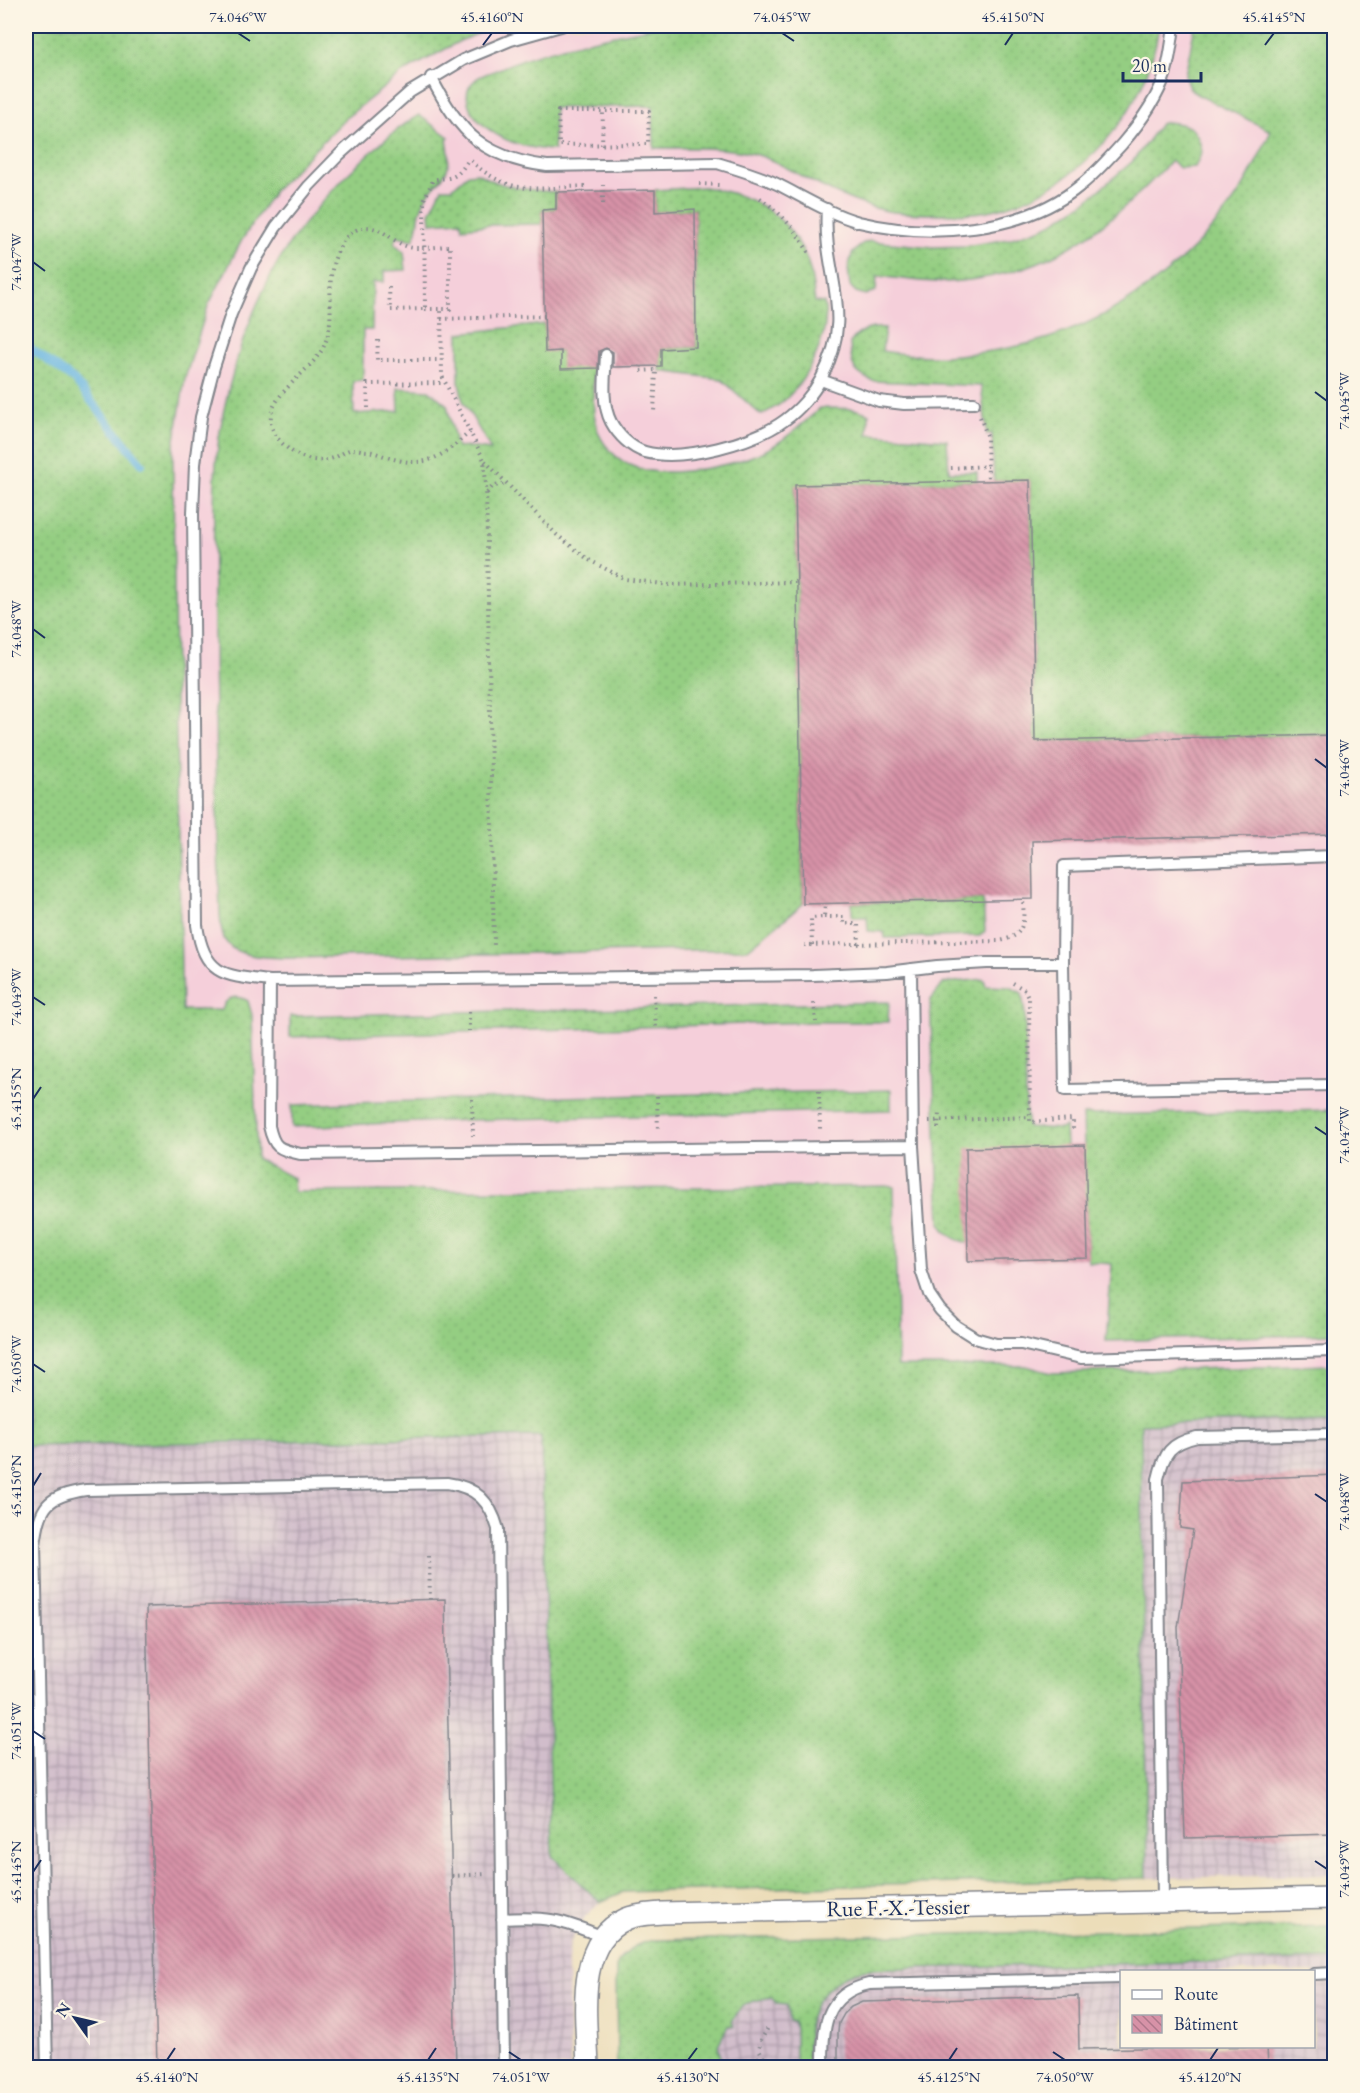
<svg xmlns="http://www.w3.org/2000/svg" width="1360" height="2093" font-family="'EB Garamond',serif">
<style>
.built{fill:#f5cfda}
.industrial{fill:url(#industrial-grid);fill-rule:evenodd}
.grass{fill:url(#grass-dots);stroke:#587e70;stroke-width:1.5}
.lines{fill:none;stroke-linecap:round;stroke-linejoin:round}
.stream{stroke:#67b6e1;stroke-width:8}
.building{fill:url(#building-back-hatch)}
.service-casing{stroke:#84868c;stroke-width:14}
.minor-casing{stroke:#84868c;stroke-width:24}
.path{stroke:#84868c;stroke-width:4;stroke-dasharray:1.5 4.5;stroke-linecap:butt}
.service{stroke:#fff;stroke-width:10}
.minor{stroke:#fff;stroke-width:21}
.ticks{fill:none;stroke:#1b2f5e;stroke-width:2}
.labels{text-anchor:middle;stroke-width:4.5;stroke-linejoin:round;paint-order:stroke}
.street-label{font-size:22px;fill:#1b2f5e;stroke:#fcf5e5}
.neatline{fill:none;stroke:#1b2f5e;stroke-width:2}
.ticks-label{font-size:15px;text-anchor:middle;fill:#1b2f5e}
</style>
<defs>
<pattern id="industrial-grid" width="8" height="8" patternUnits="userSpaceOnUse" patternTransform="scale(1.5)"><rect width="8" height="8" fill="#d1bdcb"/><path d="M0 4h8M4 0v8" fill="none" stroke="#a99aa8"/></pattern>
<pattern id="grass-dots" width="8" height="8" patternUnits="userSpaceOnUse" patternTransform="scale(1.5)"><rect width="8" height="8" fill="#94ce82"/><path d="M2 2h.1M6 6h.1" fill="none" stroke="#7fb173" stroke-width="1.8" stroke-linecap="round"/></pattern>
<pattern id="building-back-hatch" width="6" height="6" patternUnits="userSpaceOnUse" patternTransform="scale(1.5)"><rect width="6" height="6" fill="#d792a7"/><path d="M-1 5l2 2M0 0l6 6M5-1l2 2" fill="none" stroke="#ae788b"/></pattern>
</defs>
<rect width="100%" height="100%" fill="#fcf5e5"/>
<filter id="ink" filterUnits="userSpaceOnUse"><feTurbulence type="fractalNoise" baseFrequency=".0167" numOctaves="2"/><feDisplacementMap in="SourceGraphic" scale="12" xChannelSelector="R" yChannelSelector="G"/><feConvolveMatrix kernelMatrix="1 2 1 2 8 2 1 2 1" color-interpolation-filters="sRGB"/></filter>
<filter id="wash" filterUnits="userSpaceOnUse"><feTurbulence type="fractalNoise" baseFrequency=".008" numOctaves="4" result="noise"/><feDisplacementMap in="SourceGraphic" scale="24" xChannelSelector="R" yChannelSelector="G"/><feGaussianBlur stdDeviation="1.35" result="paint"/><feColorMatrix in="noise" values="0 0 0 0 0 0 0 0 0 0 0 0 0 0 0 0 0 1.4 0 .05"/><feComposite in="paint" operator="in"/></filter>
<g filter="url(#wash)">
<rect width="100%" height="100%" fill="#ecddb9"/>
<!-- built -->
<path class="built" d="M26,26h1308v1393l-1308,27z"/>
<!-- industrial -->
<path class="industrial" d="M1334,1419v456l-187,3 -6,-455z
M541,1435l11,420 48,47 -15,15 -15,26 -2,18 2,106h-544v-621z
M1334,1926v141h-717l-1,-100 4,-10 10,-9 12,-6zM1122,1972h192v74h-192z"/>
<!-- grass -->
<path class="grass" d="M26,26h471l-37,15 -58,32 -56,45 -72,73 -32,49 -34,66 -23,72 -12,74 2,238 7,320h40c4,-13 13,-16 26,-9l4,14 5,144 36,19 1,14 597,-6 3,1 4,179h128l25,7 283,-8v54l-193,5 6,454 -524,14 -23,10 -48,-46 -11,-420 -515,10z
M658,26h501c-12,85 -75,158 -158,182 -20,6 -43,6 -64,6 -16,0 -33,0 -50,-3 -29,-6 -57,-20 -84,-34 -14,-8 -29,-17 -45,-22 -34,-9 -70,-7 -104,-7l-1,-42 -99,2v42c-27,-1 -55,-9 -75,-29 -10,-10 -18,-29 -5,-40 4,-5 14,-8 20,-10 51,-24 110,-33 164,-45z
M1195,26h139v709l-299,6 -5,-260h-36l-2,-48 -5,2 -6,-49 -108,-5c-22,-8 -22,-18 -23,-38 9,-13 20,-16 35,-15l-3,23c20,3 43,6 63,5 28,-2 59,-6 86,-13 78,-20 147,-70 196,-133 19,-24 31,-52 44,-79l-75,-37 -8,-8 -3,-11z
M419,115l30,22 -2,2c9,46 -15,36 -26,70 -4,11 -1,21 -8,31l-15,-4 -4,7 10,9 2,18 -22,1v11h-11l-1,48h-9v50l-10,1 1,33 45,-3 -1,-23 31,2 18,15 10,43 11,-1 23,3 -28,-49 -4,-19v-49l86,-9v27h16l32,17c1,24 -3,55 11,75 7,10 18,19 28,23 33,15 107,-1 138,-18 18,-11 34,-25 50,-40 16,1 35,-2 49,6l-1,20 79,6 2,32h28v9l-182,5 8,418 -55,45 -461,9c-16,-1 -49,0 -60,-15 -6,-6 -6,-19 -7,-28 -3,-99 -6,-199 -6,-298 0,-51 -2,-103 2,-154 6,-66 27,-136 58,-194 19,-35 45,-65 72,-93 22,-21 47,-46 73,-61z
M1167,122c23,2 31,6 35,30l-7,15 -15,1 -9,-7c-66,71 -125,116 -225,121 -23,1 -47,-4 -69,-6l-1,15 -10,4 -10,-3 -6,-6 -2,-17 4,-15 10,-10 7,-3 65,6 31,-1 44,-7 36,-12 39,-24 49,-42 27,-37z
M477,173c25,15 50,17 79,19v17l-14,1v14l-51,1 -29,3 -1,-7 -30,2 -1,-10 12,-25h10l16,-14z
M704,187c46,7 82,25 102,70 6,14 7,30 9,45l9,1c8,30 -17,77 -39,97 -6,6 -16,11 -24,15l-40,-36 -61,-8 1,-22 35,-2 -1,-138 -40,3v-22z
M983,900l2,31 -5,5 -95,2 -1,-6 -16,-1 -1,-14h-15v-14z
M984,979l2,7 24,1 12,6 3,21 1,99 2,14 33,2 4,-3 1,20 -98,97c-13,-3 -23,-8 -28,-21l-10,-221 14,-18z
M889,1002l-1,20h-72l-526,15v-21z
M891,1090v20l-419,10 -180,7v-22l180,-6z
M1334,1110v224l-228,7 6,-77 -24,-2 -5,-147z
M1334,1926v33l-423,9c-18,1 -43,-2 -60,5 -20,9 -37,26 -42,48 -3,14 0,32 0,46h-13c-3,-17 1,-28 -2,-45l-5,-1 -2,-17 -11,-1 -5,-6c-20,5 -29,4 -39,25l2,4h-6l-10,19 5,22h-106l-1,-100c8,-17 20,-24 39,-27z"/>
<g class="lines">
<!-- stream -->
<path class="stream" d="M26,345l48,35 68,84"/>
</g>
<g id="blocks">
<!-- building -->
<path class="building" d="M655,190v22l40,-3 1,138 -35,2v17l-48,1v-15l-7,-4 -7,3 -1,17 -37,1v-18l-16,1 -3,-142 14,-1v-17z
M1030,480l5,261 300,-6v99l-303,7 1,58 -230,5 -8,-419z
M1085,1145l3,113 -120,3 -2,-113z
M1335,1475v359l-150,4 -7,-211 15,-97 -13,-2 3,-47z
M445,1599l11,468h-299l-11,-460z
M1078,1996l1,53 188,-3 1,21h-430v-36l1,-8 5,-9 7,-7 11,-5z"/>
</g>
</g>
<g filter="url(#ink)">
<use href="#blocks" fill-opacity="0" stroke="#84868c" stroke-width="1.5"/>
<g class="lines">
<!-- service casing -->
<g class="service-casing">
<path id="service" d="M561,26l-50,14 -48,20 -53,32 -70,62 -31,32 -33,41 -25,41 -20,46 -17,53 -13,50 -6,47 -2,49 4,412c7,51 28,51 73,56l543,-6 74,-3 50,-6 50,-3h76l2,127 269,-5
M431,77c28,56 53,81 116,89l170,-3c20,6 41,12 60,21 26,13 53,30 82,38 70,17 164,11 222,-37 15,-12 28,-27 41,-41 17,-20 35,-44 43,-69 5,-16 7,-33 9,-49
M606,355c-1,21 -5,48 5,67 7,13 20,26 34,30 38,10 109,-9 140,-32 14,-10 28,-26 36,-41 36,-67 1,-104 6,-170
M821,380l58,21 25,3 70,-1
M1063,963l1,-97 270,-10
M270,981l-1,145c5,23 10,23 32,28l612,-8 -2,-177
M913,1146l8,124 8,24 11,16 16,16 19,12 21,6h25l60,14 253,-7
M1163,1901l-5,-422c6,-26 12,-36 39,-42l137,-3
M502,1919c44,-3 60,1 101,18
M1314,1974l20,-1
M47,2068l-12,-523c5,-39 11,-49 51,-55l361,-7c29,4 43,18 51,46l6,539
M823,2068c0,-39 0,-74 46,-84l253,-6"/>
</g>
<!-- minor casing -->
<g class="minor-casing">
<path id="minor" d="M588,2068c-1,-47 -15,-125 38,-149 11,-5 24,-5 36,-6l672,-15"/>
</g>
<!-- path -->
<path class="path" d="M558,111h91l-1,33 -89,1z
M602,145l1,-34
M471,161c40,36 66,27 116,25
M699,184l20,1
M760,198c22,15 37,34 50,57
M603,204v-19
M389,287l1,23 35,-1 -1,-109 9,-20c7,-2 13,-1 19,-3 8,-3 13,-12 17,-18
M425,309h16
M441,319l103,-3
M378,340l-1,20h64
M641,366l-1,5 16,-1 -2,42
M368,408l-1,-24 78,-1
M980,417l7,18 1,46
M470,432c-23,20 -40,36 -72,28 -10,-2 -20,-7 -30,-9 -5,0 -10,-2 -14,-2 -7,0 -14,7 -21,9 -19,7 -40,-2 -53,-17 -32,-37 28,-64 43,-93 16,-32 -1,-64 15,-97 3,-6 7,-14 13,-18 25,-17 38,9 58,14 10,3 30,-1 41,-1v63h-9l1,67 42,84 2,24 8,465
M485,461l72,74 32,25 36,19 45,6 127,-3
M951,468l37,-2
M487,493l5,-6 14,-4
M824,917h20v7h14l1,20
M804,945l195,-4c27,-5 25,-19 24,-42
M812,945l-1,-27 13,-1 1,-14
M1013,983l12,7 4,9 1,123 43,-3v11
M654,995l2,33
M814,1003l2,19
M469,1012v19
M819,1091l1,38
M657,1096l1,35
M472,1099l1,37
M929,1121l101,-4
M938,1128l1,-16
M429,1556l1,44
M452,1876l34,-2
M747,2063l15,-7
M769,2068l-10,-19 2,-9 8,-14"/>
<!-- service -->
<use href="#service" class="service"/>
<!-- minor -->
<use href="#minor" class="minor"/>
</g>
</g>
<!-- ticks -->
<path class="ticks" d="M238,33l12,8M782,33l12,8M483,45l9,-12M1005,45l8,-12M1265,45l9,-12M33,262l12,9M1315,392l12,9M33,629l12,9M1315,759l12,9M33,997l12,8M33,1099l8,-12M1315,1127l12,8M33,1364l12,8M33,1486l8,-13M1315,1494l12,8M33,1731l12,8M1315,1861l12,8M33,1872l8,-12M509,2052l12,8M1053,2052l12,8M167,2060l8,-12M428,2060l8,-12M688,2060l9,-12M949,2060l8,-12M1210,2060l8,-12"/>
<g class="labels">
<!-- street labels -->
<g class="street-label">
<text transform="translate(898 1907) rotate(-1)" y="8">Rue F.-X.-Tessier</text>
</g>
</g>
<!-- margin -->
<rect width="1360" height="2093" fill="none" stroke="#fcf5e5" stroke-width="66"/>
<!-- legend -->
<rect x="1120" y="1970" width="195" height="78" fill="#fcf5e5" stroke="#a2a6af" stroke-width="1.5"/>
<rect x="1132" y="1990" width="30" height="9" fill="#ffffff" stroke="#a2a6af" stroke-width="1.5"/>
<text x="1174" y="2000" font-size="18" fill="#1b2f5e">Route</text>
<rect x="1132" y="2015" width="30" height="18" fill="url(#building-back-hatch)" stroke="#a2a6af" stroke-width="1.5"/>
<text x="1174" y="2030" font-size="18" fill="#1b2f5e">Bâtiment</text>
<!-- north arrow -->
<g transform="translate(75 2018) rotate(304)" stroke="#fcf5e5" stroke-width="4.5" paint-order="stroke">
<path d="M0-4.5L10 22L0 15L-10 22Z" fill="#1b2f5e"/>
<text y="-9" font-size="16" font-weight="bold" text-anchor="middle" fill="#1b2f5e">N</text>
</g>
<!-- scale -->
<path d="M1123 72v9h78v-9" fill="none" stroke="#1b2f5e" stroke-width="3"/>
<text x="1132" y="72" font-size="18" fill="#1b2f5e" stroke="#fcf5e5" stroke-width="4.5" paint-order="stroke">20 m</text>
<rect x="33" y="33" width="1294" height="2027" class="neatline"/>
<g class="ticks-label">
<text x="238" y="22">74.046°W</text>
<text x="492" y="22">45.4160°N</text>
<text x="782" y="22">74.045°W</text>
<text x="1013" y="22">45.4150°N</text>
<text x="1274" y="22">45.4145°N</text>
<text transform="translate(16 262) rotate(-90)" y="5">74.047°W</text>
<text transform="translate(1344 401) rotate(-90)" y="5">74.045°W</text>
<text transform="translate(16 629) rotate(-90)" y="5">74.048°W</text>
<text transform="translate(1344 768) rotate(-90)" y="5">74.046°W</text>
<text transform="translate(16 997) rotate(-90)" y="5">74.049°W</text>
<text transform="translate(16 1099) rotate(-90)" y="5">45.4155°N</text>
<text transform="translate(1344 1135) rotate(-90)" y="5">74.047°W</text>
<text transform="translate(16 1364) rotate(-90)" y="5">74.050°W</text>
<text transform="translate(16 1486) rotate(-90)" y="5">45.4150°N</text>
<text transform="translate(1344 1502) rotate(-90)" y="5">74.048°W</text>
<text transform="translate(16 1731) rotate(-90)" y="5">74.051°W</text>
<text transform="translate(1344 1869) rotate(-90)" y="5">74.049°W</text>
<text transform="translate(16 1872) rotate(-90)" y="5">45.4145°N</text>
<text x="167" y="2082">45.4140°N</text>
<text x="428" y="2082">45.4135°N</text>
<text x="521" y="2082">74.051°W</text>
<text x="688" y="2082">45.4130°N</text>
<text x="949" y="2082">45.4125°N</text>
<text x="1065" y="2082">74.050°W</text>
<text x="1210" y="2082">45.4120°N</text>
</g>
</svg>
